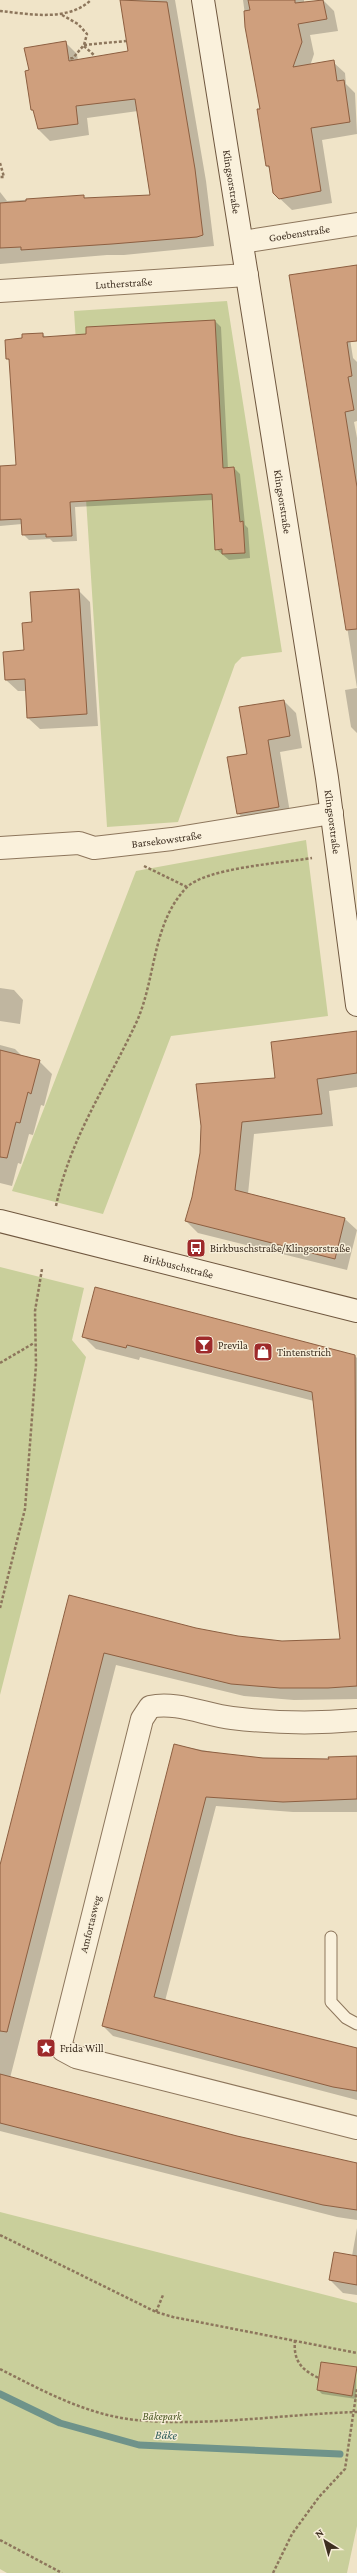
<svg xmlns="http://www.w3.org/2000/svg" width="357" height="2573" font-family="'Crimson Pro',serif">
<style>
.green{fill:#c9cf9b}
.shadow{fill:#0003}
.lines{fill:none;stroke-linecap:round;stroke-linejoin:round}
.stream{stroke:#6f938a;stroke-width:7}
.building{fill:#cf9f7d;stroke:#8d5f41}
.lane-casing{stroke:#8d765c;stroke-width:13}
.street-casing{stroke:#8d765c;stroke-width:24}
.secondary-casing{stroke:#6f573f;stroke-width:24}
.path{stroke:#8d765c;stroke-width:2.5;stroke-dasharray:3 2;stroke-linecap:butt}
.lane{stroke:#faf1dc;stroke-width:11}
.street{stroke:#faf1dc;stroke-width:22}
.secondary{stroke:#faf1dc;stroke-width:22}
.labels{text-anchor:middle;stroke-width:3;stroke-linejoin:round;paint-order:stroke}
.street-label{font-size:11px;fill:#3d2e20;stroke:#f7eed8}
.poi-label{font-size:11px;fill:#3d2e20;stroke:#f7eed8;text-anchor:start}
.park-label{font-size:11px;font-style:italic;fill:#4d5a26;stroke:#f7eed8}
.water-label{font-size:12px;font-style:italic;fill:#2f5d5a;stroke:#f7eed8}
</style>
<rect width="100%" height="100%" fill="#f0e4c8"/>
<!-- green -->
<path class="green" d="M227,301l55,351 -40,5 -7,7 -57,158 -71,5 -33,-516z
M306,840l22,176 -157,20 -68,178 -91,-23 124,-320z
M0,1267l84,21 -12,52 14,17 -86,338z
M0,2212l357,91v223l-10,47h-340l-7,-4z"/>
<!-- shadow -->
<path class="shadow" d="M120,0h55l31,181 8,65 -90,9h-17l-107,9v-72l7,9 76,-5 3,3 65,-3 -13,-85 -51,7 2,17 -39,6 -12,-12 -3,-16 -3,-3 -2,-39 35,-29 12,12 1,7 51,-9z
M243,0h61v3l19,-3 11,11 4,20 -28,4 4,19 -4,12 23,-4 12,11 1,11 9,9 2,41 -35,6 10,63 -40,7 -18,-17 -4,-24 -3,-3 -6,-56 -10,-51z
M357,265v53l-10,2 6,38 4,4v59l-3,1 3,16v295l-6,-6 -6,-37 12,-2 -67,-412z
M215,321l6,6 7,142 6,-1 6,6 5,51 3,3 2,30 -21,2 -13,-11 -3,-49 -138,7 2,34 -24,1 -3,-3 -21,1 -6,-6 -1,-10 -22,2v-59l17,-1 -7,-105 -3,-2 16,-20 20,-5 3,4z
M78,590l12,12 8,124 -58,3 -12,-11 -1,-27h-9l-12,-11 19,-29 8,-28z
M284,701l12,12 6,35 -22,4 11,67 -41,7 -12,-13 10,-58z
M0,988l14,2 9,10 -3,24 -20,-3z
M357,1032v55l-28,4 4,35 -79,8 -6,60 97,25 12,11 -10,40 -149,-37 -12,-12 7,-24 8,-44 76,-74z
M0,1045l15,4 8,8 16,4 13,13 -8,32 -3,-1 -8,30 -4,-1 -8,30 -3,-1 -6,23 -12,-3z
M83,1336l272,20 2,2v341l-63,1 -50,-4 -128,-31 -106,413 326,83 21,3v56l-20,-3 -337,-86v-262l70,-272 125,32 43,8 44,5 60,-2 -28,-239 -174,-44 -1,3 -43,-11z
M175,1745l65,12 90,3 -1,-2 28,-2v56h-64l-77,-6 -51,195 192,47v52l-244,-64 -10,-10z
M357,2228v67l-14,-2 -13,-13 22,-24z
M356,2367v32l-34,-5 -4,-4z"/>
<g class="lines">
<!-- stream -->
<path class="stream" d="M0,2394l60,29 79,22 201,9"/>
</g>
<!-- building -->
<path class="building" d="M120,0l47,2 28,167 8,66 -6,2 -85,7 -91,6v-3l-21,1v-45l26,-2v-2l58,-4v3l66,-3 -15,-96 -59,7 2,18 -40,5 -5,-19h-2l-6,-39 4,-1 -5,-22 42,-7 3,20 59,-10z
M248,0h47v3l28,-3 4,19 -29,5 4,18 -9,25 41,-7 3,21 7,-1 6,42 -39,6 10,63 -42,8 -6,-6 -4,-27h-3l-9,-57h3l-15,-82 -1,-16 6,-1z
M357,265v76l-10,1 5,34 -4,1 6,33 -9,2 12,75v142l-11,1 -57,-355z
M215,320l8,148 11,-1 6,55 3,-1 2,32 -23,1v-5l-7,1 -3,-56 -142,8 2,34 -26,1v-3l-24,1 -1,-16 -21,1v-54l16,-1 -7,-106h-3l-1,-19 17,-2v-4l21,-1v4l43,-3v-7z
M79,589l8,125 -60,4 -2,-39 -20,1 -2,-28 21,-2 -2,-27 10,-1 -2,-30z
M284,700l6,36 -22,4 11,67 -42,7 -10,-57 20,-3 -8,-47z
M357,1031v42l-40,6 5,35 -80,8 -7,68 110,28 -10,41 -150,-38 7,-24 8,-44 1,-27 -5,-42 79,-6 -4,-36z
M0,1050l40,10 -9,34 -3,-2 -8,31 -4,-1 -9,36 -7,-1z
M95,1287l260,68 2,331 -29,2h-48l-49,-4 -127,-31 -97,379 -7,-1v-166l69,-270 127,33 42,8 44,5 58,-2 -28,-247 -185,-47 -1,3 -44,-11z
M174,1744l28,7 61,7 66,1 -1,-2 29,-1v43l-74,3 -77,-5 -52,200 203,51v43l-24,-4 -231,-61z
M0,2074l237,62 120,27v47l-34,-5 -48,-12 -275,-70z
M334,2252l23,4v29l-28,-5z
M321,2362l36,5 -5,29 -35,-6z"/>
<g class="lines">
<!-- lane casing -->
<g class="lane-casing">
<path id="lane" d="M331,1937v65l15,16 11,6"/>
</g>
<!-- street casing -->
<g class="street-casing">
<g id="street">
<path id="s1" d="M242,242l115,-18"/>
<path id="s2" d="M0,291l247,-16"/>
<path id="s3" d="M0,848l79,-5 15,5 78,-9 160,-26"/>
<path d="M357,1720c-42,4 -84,3 -125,-2 -26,-3 -56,-17 -82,-11l-8,12 -81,324 2,7 13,7 281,71"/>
</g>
</g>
<!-- secondary casing -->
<g class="secondary-casing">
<g id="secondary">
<path id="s4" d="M203,0l124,778 30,227"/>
<path id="s5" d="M0,1221l357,90"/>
</g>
</g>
<!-- path -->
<path class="path" d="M0,11c29,3 68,11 91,-11
M62,15l16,9 9,10 -3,11 -11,13 -5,1
M84,45l42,-4
M84,46l11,10
M0,163l4,14h-4
M144,866l43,21
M56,1206c14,-69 52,-122 81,-185 19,-43 15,-97 49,-133 19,-20 96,-25 126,-30
M0,1363l34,-20
M0,1608l25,-99 11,-144 -1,-54 7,-42
M0,2235l156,77 17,5 184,36
M156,2312l7,-17
M295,2340c-2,20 6,30 24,38
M0,2369c43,22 87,46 136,51 70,7 150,-6 221,-8
M0,2540l62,33
M273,2573l19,-39 27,-37 26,-28 12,-80"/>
<!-- lane -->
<use href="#lane" class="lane"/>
<!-- street -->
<use href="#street" class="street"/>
<!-- secondary -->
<use href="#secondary" class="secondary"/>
</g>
<!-- icons -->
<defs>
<g id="bus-square" transform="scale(1)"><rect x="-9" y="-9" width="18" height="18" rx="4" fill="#9e2a2b" stroke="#f7eed8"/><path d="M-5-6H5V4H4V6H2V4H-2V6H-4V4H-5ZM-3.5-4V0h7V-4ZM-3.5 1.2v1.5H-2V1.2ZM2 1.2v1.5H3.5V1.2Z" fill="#fff"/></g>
<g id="bar-square" transform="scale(1)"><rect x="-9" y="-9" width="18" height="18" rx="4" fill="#9e2a2b" stroke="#f7eed8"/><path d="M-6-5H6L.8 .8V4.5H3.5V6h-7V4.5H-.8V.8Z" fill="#fff"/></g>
<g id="shop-square" transform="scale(1)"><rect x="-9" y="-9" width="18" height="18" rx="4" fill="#9e2a2b" stroke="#f7eed8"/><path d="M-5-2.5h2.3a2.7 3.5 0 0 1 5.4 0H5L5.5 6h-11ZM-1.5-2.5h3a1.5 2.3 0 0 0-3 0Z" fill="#fff"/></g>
<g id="sight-square" transform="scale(1)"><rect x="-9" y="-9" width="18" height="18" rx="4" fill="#9e2a2b" stroke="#f7eed8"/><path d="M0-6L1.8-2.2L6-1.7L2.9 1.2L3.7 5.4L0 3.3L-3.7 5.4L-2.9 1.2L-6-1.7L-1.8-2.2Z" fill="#fff"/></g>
</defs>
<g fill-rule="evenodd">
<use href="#bus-square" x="196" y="1248"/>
<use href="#bar-square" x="204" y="1345"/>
<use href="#shop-square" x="263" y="1352"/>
<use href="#sight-square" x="46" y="2048"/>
</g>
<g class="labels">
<!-- street labels -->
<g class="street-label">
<text dy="4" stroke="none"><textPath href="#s4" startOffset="184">Klingsorstraße</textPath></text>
<text dy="4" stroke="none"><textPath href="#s1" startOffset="58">Goebenstraße</textPath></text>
<text dy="4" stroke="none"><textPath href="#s2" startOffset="124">Lutherstraße</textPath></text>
<text dy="4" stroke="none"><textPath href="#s4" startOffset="508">Klingsorstraße</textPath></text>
<text dy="4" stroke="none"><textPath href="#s4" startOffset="832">Klingsorstraße</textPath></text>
<text dy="4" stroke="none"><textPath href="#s3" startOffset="168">Barsekowstraße</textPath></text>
<text dy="4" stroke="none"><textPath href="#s5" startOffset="184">Birkbuschstraße</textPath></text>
<text transform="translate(90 1924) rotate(-76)" y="4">Amfortasweg</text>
</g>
<!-- poi labels -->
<g class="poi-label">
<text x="210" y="1252">Birkbuschstraße/Klingsorstraße</text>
<text x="218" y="1349">Previla</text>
<text x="277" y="1356">Tintenstrich</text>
<text x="60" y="2052">Frida Will</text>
</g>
<!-- park labels -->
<g class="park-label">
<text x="162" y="2420">Bäkepark</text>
</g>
<!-- water labels -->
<g class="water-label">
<text transform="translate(166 2435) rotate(3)" y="4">Bäke</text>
</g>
</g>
<!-- north arrow -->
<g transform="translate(325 2541) rotate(323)" stroke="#f7eed8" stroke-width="3" paint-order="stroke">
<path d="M0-3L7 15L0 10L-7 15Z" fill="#3d2e20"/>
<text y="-6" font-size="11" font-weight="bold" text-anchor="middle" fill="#3d2e20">N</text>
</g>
</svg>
